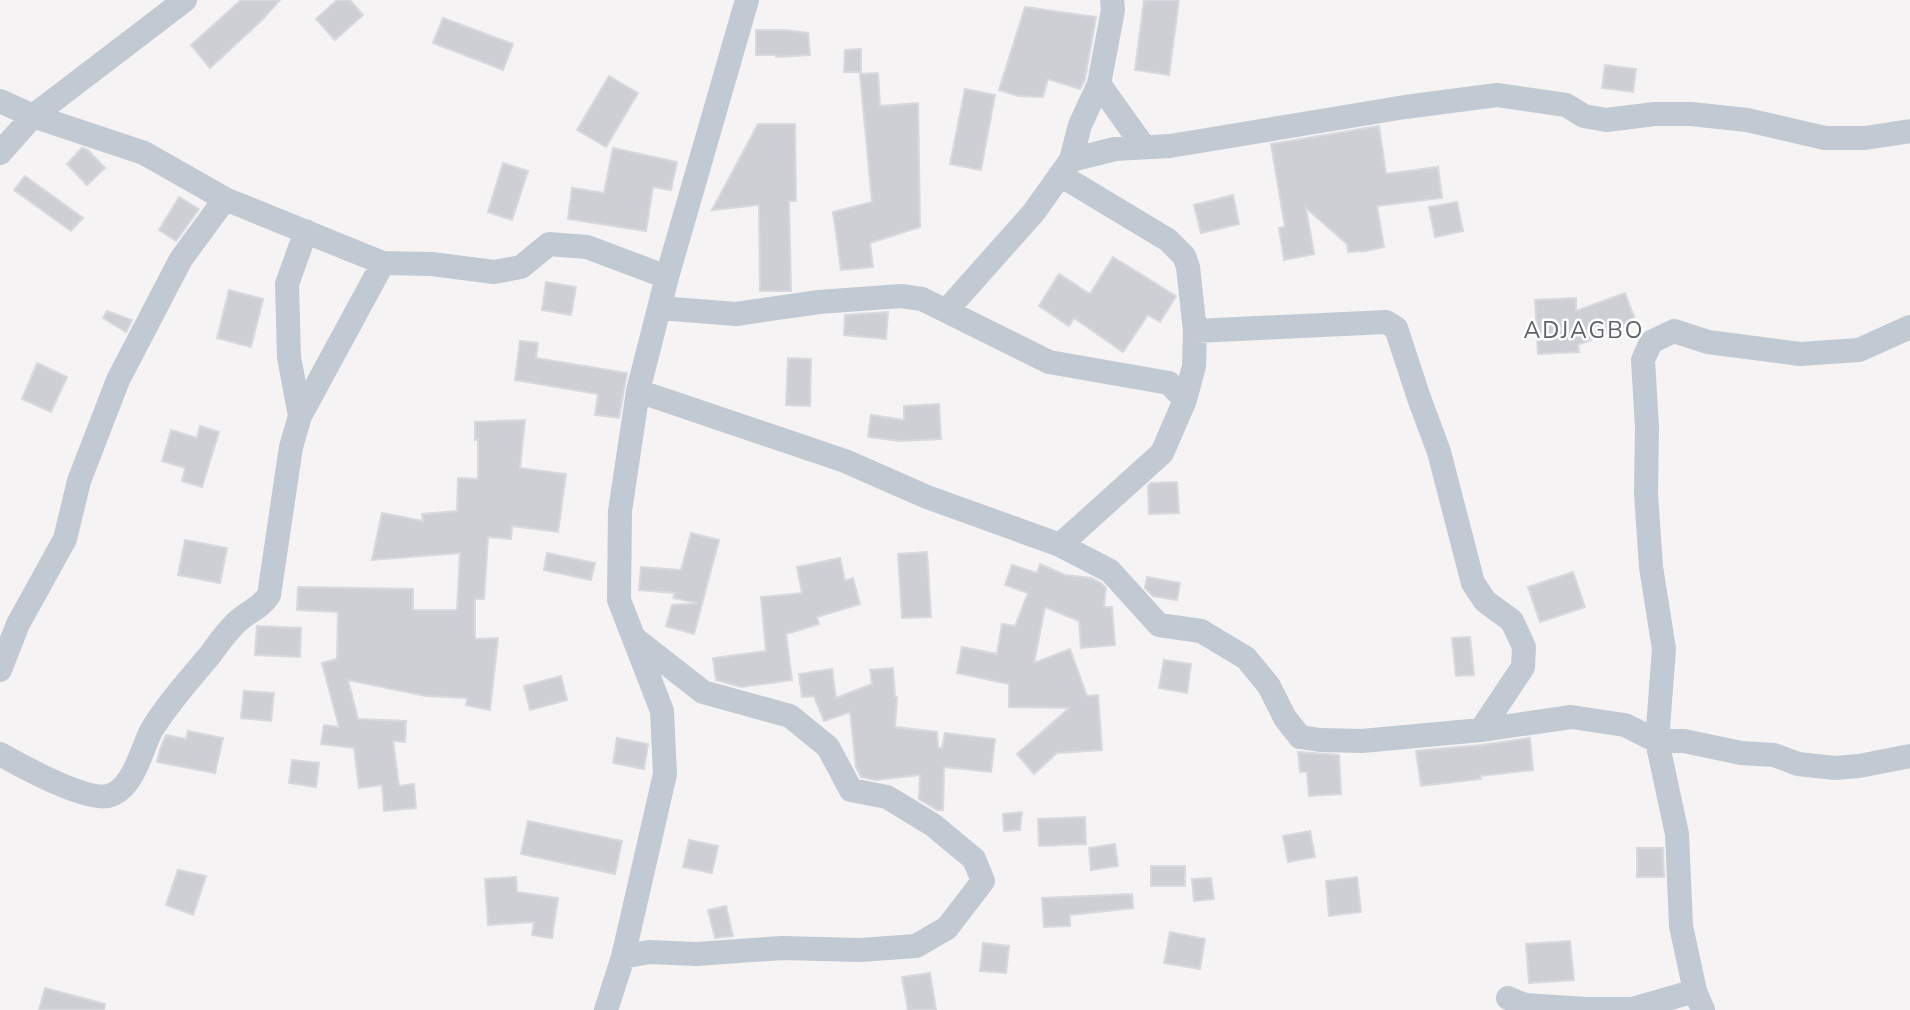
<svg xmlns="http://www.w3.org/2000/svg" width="1910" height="1010" font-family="'Nunito Sans',sans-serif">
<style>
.building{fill:#cdcfd5;stroke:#d7d9de;stroke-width:2}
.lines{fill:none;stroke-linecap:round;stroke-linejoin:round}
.minor{stroke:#c1cad2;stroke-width:24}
.labels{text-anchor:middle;stroke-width:5;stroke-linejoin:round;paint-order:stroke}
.quarter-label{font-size:23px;letter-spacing:2px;fill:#5f6368;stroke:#fff}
</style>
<rect width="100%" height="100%" fill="#f5f3f3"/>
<!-- building -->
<path class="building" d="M241,0h39l-18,20 -52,48 -19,-23z
M337,0h13l13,15 -28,25 -19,-21z
M1144,0h35l-10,75 -34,-5z
M1025,7l71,10 -11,62 -5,10 -32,-10 -5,18 -25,-1 -19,-6z
M443,18l70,26 -10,26 -70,-27z
M756,30h28l24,3 2,22 -34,2v-2h-20z
M861,49v23h-17l1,-22z
M1605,65l31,4 -3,23 -31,-4z
M878,73l2,33 38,-3 2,124 -50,16 3,24 -32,3 -8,-58 39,-10 -12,-128z
M609,76l29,17 -32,54 -29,-17z
M965,89l30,6 -14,75 -31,-6z
M758,124h37l1,77h-7l2,90h-31l-1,-86 -47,5z
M1379,126l7,48 52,-7 4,31 -65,8 7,41 -18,4 -18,1 -1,-8 -41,-36 8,46 -30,6 -5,-32 6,-1 -14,-83z
M82,148l6,2 17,18 -18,17 -20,-21z
M613,148l64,14 -6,28 -18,-3 -7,44 -78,-12 4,-31 32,5z
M503,163l25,8 -16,49 -24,-8z
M25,176l58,42 -12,13 -57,-41z
M1233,195l6,29 -38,9 -7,-28z
M179,197l20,12 -23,32 -17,-11z
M1457,202l6,29 -28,6 -6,-30z
M1113,257l63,39 -16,26 -12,-7 -25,37 -49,-34 -5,8 -30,-20 20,-32 31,20z
M546,282l30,5 -5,28 -29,-5z
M229,290l34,9 -12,48 -34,-9z
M1625,293l11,29 -58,23 1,7 -41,2 -3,-54 41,-2v13z
M107,311l25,9 -6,12 -23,-14z
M888,312l-2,27 -42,-4 1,-20z
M520,341l18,2 -2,15 91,15 -8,45 -24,-3 3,-21 -83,-14z
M788,358l23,1 -1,47 -24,-1z
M37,363l30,14 -16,35 -29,-13z
M939,404l2,35 -41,2 -32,-4 3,-22 33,5v-14z
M525,420l-5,48 46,6 -8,58 -46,-6 -1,13 -23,-2 -4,62h-9v40l23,-1 -8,72 -24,-5 1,-7 -41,-2 -78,-16 10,39 48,2 -1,21 -12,-1 6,45 15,-2 2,24 -32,3 -2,-26 -23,3 -5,-40 -33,-4 3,-19 15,2 -17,-64 15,-4 1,-47 -41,-2 1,-23 115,2v21h44l3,-57 -88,7 10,-47 41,8 -1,-7 35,-3 1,-33 20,1v-40l-3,1v-18z
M200,426l19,6 -17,55 -20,-6 3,-13 -23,-7 9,-31 26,8z
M1177,482l2,31 -30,1 -1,-28 3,-3z
M691,533l28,7 -25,94 -28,-8 6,-21 26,-2 -25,-5 2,-5 -36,-3 2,-23 40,3z
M185,540l42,8 -7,35 -42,-8z
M927,552l4,65 -29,1 -4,-64z
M547,553l48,10 -4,17 -47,-10z
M840,558l5,23 8,-3 7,26 -43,13 2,7 -33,10 6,46 -51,7 -25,-7 -3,-22 53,-7 -5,-54 41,-4 -5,-26z
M1040,564l25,11 26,3 10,5 5,5 -2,19h8l3,38 -34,3 -2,-27 -34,-14 -11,56 36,-14 17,47 11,-1 4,55 -45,3 -23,21 -17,-20 52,-46 -60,-1v-23l-52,-11 5,-26 35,7 5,-30 13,2 13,-33 -23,-8 7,-20 25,8z
M1573,572l12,35 -45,15 -12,-35z
M1147,577l33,6 -3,17 -24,-4 -8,-8z
M257,626l44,2 -1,29 -45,-2z
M1470,637l4,38 -18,1 -4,-38z
M1164,660l27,4 -4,29 -28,-5z
M893,668l2,29h2l-2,30 42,5 1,16h4l3,-15 50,6 -4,33 -47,-5 -1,43h-6l-18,-11 1,-24 -44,5 -15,-3 -5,-10 -6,-55 -26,9 -10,-25 -12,1 -3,-23 33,-5 4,29 36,-14 -2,-14z
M561,676l6,24 -37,10 -6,-24z
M244,691l30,2 -3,28 -30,-3z
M188,731l35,7 -8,35 -58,-11 3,-13 6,-14 20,4z
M617,738l31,6 -4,25 -31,-6z
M1530,738l3,32 -53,6 1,3 -60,7 -5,-35 66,-6z
M1298,752l41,3 2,39 -32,2 -2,-24h-7z
M292,760l27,3 -3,24 -27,-4z
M1022,812l-2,18 -16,1 -1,-17z
M1085,817l1,27 -47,2 -1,-27z
M528,821l94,20 -7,33 -94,-20z
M1310,831l5,26 -27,5 -5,-26z
M689,840l29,6 -6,27 -29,-6z
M1115,844l3,22 -27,4 -2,-22z
M1637,848h26l1,29h-27z
M1151,866h34v20h-34z
M178,870l28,6 -13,39 -27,-10z
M516,877l1,15 41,6 -6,40 -20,-3 2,-13 -46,3 -3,-46z
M1357,877l4,35 -32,4 -3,-35z
M1211,878l3,21 -20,2 -2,-22z
M1132,894l1,14 -63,7v11l-26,1 -2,-29z
M726,906l7,30 -18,2 -7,-28z
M1170,932l35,7 -5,30 -36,-6z
M1570,941l4,39 -45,3 -3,-39z
M983,943l26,3 -3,27 -26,-2z
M930,973l6,37h-28l-6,-33z
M45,988l60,16 -1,6h-65z"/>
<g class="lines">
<!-- minor -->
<path class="minor" d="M1099,84l45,63
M0,101l33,15 111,37 81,46 158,64 49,1 62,8 27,-5 28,-23 12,1 26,2 80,30
M0,153l33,-37 152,-116
M1071,160l44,-11 55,-3 235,-39 92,-12 69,10 18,11 22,4 49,-6h36l56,6 78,18h40l45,-7
M1060,175l108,65 16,16 4,11 7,64 -1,35 -9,34
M659,308l77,6 83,-12 82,-6 21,3 127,63 120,21 16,17 -23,53 -102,92
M946,311l88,-99 37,-52 9,-35 19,-41 14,-74 -1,-10
M1195,331l191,-9 10,6 23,70 20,54 34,131 12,18 27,20 12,26 -1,20 -42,63
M638,391l207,70 82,36 133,48 50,26 49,54 42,6 45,27 23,28 16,32 15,19 20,3 42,1 119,-11 90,-13 54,8 32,16h27l57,12 33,2 24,9 37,4 24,-2 51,-10
M300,416l-11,-59 -2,-73 19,-53
M0,670l18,-46 47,-85 14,-58 39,-101 63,-121 44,-60
M0,754c21,12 85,47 108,42 25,-6 33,-45 43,-65 16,-27 39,-52 59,-76 8,-11 17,-24 27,-33 11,-11 23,-13 32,-27l22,-148 9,-31 83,-153
M623,957l26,-5 47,2 86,-6 78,2 56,-4 31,-18 36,-47 -9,-22 -41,-34 -46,-28 -36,-7 -23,-43 -38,-31 -87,-24 -69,-54
M1508,998l17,7 61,4h46l63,-18
M606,1010l17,-53 42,-183 -3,-63 -43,-111 1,-89 18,-120 29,-114 80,-277
M1703,1010l-8,-19 -14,-65 -4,-92 -20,-93 7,-92 -13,-82 -5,-73 1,-67 -4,-67 8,-18 23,-11 34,11 92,12 59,-4 51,-23"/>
</g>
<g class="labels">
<!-- quarter labels -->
<g class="quarter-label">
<text x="1584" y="338">ADJAGBO</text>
</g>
</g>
</svg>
